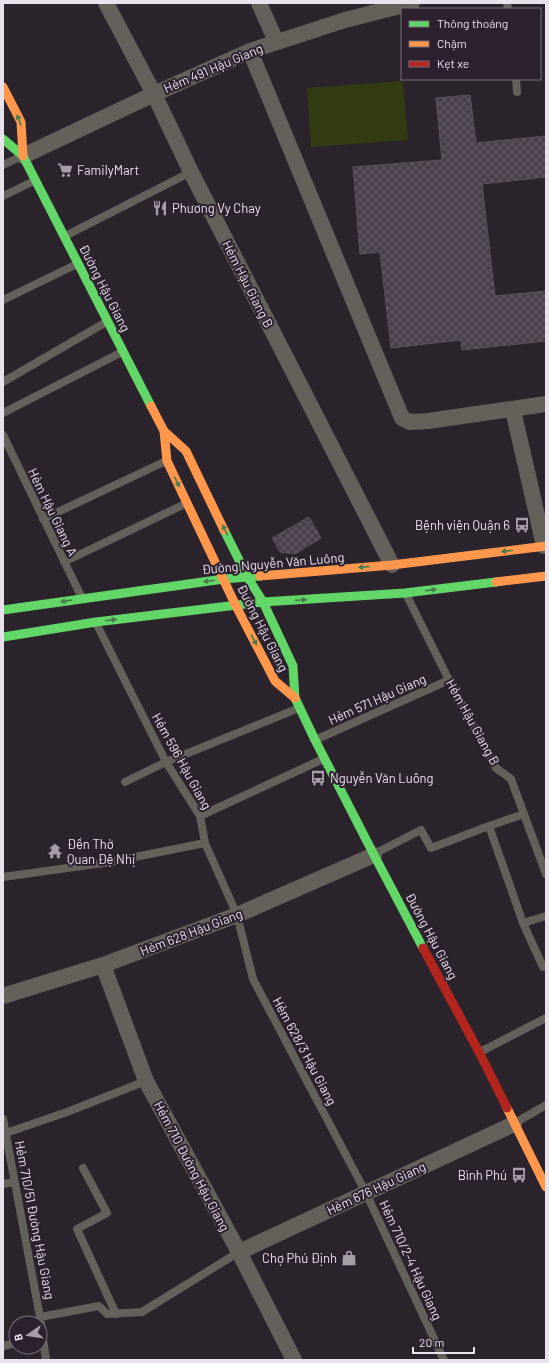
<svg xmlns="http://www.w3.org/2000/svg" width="549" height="1363" font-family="Barlow,sans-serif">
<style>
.grass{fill:#333b13}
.building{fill:url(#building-cross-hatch);stroke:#59535a}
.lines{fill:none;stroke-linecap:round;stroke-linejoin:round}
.lane{stroke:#64605a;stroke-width:8}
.street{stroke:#64605a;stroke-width:16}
.fast{stroke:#63d668;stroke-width:9}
.slow{stroke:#ff974d;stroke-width:9}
.jam{stroke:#b3261e;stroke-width:9}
.oneway{fill:#487c4c}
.labels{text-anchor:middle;stroke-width:4;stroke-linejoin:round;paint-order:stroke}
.street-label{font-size:13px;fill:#e9e1eb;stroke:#2d2130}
.poi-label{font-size:13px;fill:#e9e1eb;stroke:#2d2130;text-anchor:start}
</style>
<defs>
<pattern id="building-cross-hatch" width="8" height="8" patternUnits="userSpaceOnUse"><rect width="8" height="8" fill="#49404b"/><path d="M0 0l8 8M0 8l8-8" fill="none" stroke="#635b65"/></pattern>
</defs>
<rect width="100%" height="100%" fill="#2b242c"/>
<!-- grass -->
<path class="grass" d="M403,81l5,59 -97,7 -4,-59z"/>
<!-- building -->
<path class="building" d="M470,95l6,48 70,-7v41l-64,7 13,112 51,-5v50l-84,9 -1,-10 -70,8 -11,-96 -20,2 -7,-87 89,-7 -6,-62z
M309,517l12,21 -26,16 -15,-2 -8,-14z"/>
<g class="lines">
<!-- lane -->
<path class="lane" d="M507,3l1,6
M516,79l1,13
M3,165l19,-9
M3,196l31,-15
M65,236l126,-64
M3,300l74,-36
M3,382l105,-61
M3,413l119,-61
M3,435l79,163
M43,519l123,-58
M64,562l123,-59
M406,594l43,86 47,88 15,11 35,95
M96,623l70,139 34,54 5,27 32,72 16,64 113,214 78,167
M315,740l134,-60
M125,782l41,-20 133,-54
M200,816l123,-57
M489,826l34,97 20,44 3,-1
M374,854l47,-24 10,18 58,-22 35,-12
M3,877l107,-15 95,-19
M523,923l23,-7
M480,1052l66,-34
M3,1119l37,198 59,-11 8,8 35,-2 97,-60
M515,1123l31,-18
M6,1133l61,-21 79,-31
M83,1168l24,45 -30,16 39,85
M3,1184l11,-2
M40,1317l6,43
M3,1346l13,-3"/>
<!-- street -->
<path class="street" d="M106,3l48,91 37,78 201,393
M259,3l17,38
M250,51l152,367 8,4 18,-1 118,-17
M23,156l131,-62 96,-43 95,-31 67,-17
M513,410l31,136
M103,965l43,116 93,171 55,108
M3,996l100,-31 134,-50 137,-60
M239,1252l275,-128"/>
<!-- fast -->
<path class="fast" d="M3,139l20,17 128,250
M224,530l24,48 15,24 30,64 2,32 20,42 59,115 49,93
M3,610l221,-31 36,-3
M3,637l93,-15 167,-20 142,-9 91,-11"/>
<!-- slow -->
<path class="slow" d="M3,87l18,35 2,34
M151,406l13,25 22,20 38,79
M164,431l3,30 69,145 39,75 20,17
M260,576l132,-11 154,-19
M496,582l50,-6
M507,1108l39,79"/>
<!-- jam -->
<path class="jam" d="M423,948l56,104 28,56"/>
</g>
<!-- one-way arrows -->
<defs><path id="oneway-solid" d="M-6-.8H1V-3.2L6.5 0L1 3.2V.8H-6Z"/></defs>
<g class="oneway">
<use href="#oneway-solid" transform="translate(19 120) rotate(-110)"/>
<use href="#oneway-solid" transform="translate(177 482) rotate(64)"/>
<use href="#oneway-solid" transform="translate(225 530) rotate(-116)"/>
<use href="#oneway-solid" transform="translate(507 551) rotate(173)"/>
<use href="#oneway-solid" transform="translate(364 567) rotate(175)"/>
<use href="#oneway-solid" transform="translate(209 581) rotate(173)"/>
<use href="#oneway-solid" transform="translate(431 590) rotate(-7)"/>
<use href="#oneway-solid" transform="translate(301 600) rotate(-4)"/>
<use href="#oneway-solid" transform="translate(66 601) rotate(172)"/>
<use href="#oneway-solid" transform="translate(111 620) rotate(-7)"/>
<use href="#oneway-solid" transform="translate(254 640) rotate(63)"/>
</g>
<!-- icons -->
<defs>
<g id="supermarket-bare" transform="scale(1.2)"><path d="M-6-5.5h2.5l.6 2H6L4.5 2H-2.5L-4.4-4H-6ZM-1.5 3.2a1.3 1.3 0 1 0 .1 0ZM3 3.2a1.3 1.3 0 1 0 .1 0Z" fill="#a69fa8" stroke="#2d2130" stroke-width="2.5" paint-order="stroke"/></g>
<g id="restaurant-bare" transform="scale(1.2)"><path d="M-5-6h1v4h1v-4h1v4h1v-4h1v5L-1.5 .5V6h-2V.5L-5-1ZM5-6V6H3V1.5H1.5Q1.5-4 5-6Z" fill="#a69fa8" stroke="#2d2130" stroke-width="2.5" paint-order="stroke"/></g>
<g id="bus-bare" transform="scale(1.2)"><path d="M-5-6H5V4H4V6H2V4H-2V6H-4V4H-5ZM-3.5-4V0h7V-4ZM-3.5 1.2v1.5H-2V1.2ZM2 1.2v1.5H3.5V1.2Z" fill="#a69fa8" stroke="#2d2130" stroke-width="2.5" paint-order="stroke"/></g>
<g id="temple-bare" transform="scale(1.2)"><path d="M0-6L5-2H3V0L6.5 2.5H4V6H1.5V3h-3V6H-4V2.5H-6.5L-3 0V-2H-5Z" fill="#a69fa8" stroke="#2d2130" stroke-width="2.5" paint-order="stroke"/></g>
<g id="shop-bare" transform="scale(1.2)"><path d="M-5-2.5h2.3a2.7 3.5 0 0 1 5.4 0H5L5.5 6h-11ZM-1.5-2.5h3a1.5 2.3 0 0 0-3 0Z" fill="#a69fa8" stroke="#2d2130" stroke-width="2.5" paint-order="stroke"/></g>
</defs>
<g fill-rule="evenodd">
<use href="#supermarket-bare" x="65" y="170"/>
<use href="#restaurant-bare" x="160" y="208"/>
<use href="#bus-bare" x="522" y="525"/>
<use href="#bus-bare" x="318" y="778"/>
<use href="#temple-bare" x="55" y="851"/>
<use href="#bus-bare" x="519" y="1175"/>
<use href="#shop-bare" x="349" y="1258"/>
</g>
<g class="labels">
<!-- street labels -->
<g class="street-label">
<text transform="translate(213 68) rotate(-23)" y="5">Hẻm 491 Hậu Giang</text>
<text transform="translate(248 284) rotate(63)" y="5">Hẻm Hậu Giang B</text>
<text transform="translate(105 288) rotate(63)" y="5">Đường Hậu Giang</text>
<text transform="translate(53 512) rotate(64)" y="5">Hẻm Hậu Giang A</text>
<text transform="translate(273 563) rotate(-5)" y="5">Đường Nguyễn Văn Luông</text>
<text transform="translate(263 628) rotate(63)" y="5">Đường Hậu Giang</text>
<text transform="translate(377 699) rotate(-24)" y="5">Hẻm 571 Hậu Giang</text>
<text transform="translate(473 722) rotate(61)" y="5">Hẻm Hậu Giang B</text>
<text transform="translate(182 761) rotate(61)" y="5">Hẻm 596 Hậu Giang</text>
<text transform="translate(191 932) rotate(-21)" y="5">Hẻm 628 Hậu Giang</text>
<text transform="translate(432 936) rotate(62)" y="5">Đường Hậu Giang</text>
<text transform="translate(305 1051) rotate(62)" y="5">Hẻm 628/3 Hậu Giang</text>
<text transform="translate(192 1166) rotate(62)" y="5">Hẻm 710 Đường Hậu Giang</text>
<text transform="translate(376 1188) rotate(-25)" y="5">Hẻm 676 Hậu Giang</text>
<text transform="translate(35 1220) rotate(79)" y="5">Hẻm 710/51 Đường Hậu Giang</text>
<text transform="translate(411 1260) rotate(65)" y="5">Hẻm 710/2-4 Hậu Giang</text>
</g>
<!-- poi labels -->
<g class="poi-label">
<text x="77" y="175">FamilyMart</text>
<text x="172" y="213">Phương Vy Chay</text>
<text x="510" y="530" text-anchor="end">Bệnh viện Quận 6</text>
<text x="330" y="783">Nguyễn Văn Luông</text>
<text x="67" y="849">Đền Thờ<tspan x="67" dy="15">Quan Đệ Nhị</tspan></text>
<text x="507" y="1180" text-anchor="end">Bình Phú</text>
<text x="337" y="1263" text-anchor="end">Chợ Phú Định</text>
</g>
</g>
<!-- border -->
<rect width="549" height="1363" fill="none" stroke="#e9e1eb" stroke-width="8"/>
<!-- legend -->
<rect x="401" y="8" width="140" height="72" fill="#2d2130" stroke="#786e7b"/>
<rect x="409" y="21" width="20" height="6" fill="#63d668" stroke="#786e7b"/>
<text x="437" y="28" font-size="12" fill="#e9e1eb">Thông thoáng</text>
<rect x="409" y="41" width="20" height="6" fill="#ff974d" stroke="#786e7b"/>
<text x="437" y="48" font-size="12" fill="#e9e1eb">Chậm</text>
<rect x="409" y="61" width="20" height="6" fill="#b3261e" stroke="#786e7b"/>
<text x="437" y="68" font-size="12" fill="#e9e1eb">Kẹt xe</text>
<!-- north arrow -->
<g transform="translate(28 1335) rotate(257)"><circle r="19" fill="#2d2130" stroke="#786e7b"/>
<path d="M0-3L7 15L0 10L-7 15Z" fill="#a69fa8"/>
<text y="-6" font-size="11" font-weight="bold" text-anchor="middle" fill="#e9e1eb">B</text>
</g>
<!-- scale -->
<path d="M413 1347v6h61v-6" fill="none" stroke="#e9e1eb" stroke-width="2"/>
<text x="419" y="1347" font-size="12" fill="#e9e1eb" stroke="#2d2130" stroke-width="3" paint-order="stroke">20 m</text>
</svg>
